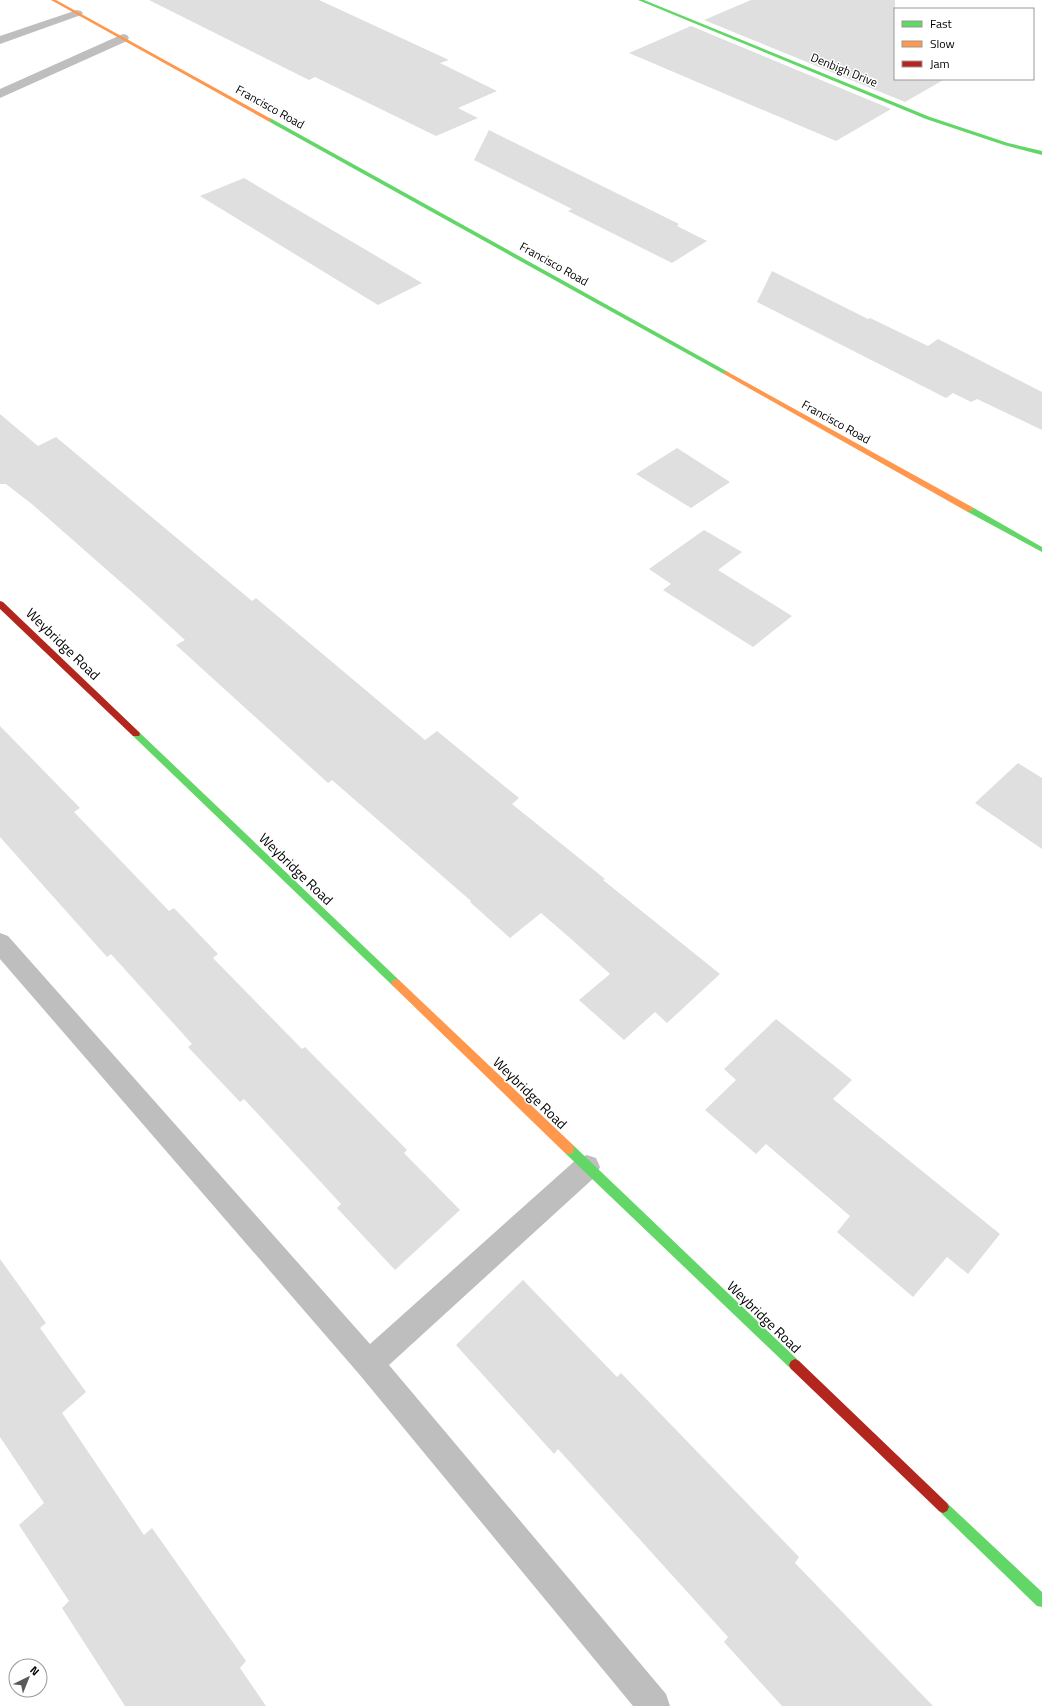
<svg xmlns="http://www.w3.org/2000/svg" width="1042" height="1706" font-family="'Titillium Web',sans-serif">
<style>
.building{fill:#dfdfdf}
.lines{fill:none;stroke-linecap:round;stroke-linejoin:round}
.lane{fill:#bebebe;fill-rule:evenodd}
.street{fill:#bebebe;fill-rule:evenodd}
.fast{fill:#63d668;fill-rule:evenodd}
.slow{fill:#ff974d;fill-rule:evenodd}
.jam{fill:#b3261e;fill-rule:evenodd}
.labels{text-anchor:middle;stroke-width:3;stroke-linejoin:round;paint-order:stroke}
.far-street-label{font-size:12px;fill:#000;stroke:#fff}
.street-label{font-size:14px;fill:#000;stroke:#fff}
</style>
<rect width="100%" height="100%" fill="#fff"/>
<!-- building -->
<path class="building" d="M149,0h170l130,60 -9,3 57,28 -39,17 20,10 -42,18 -121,-59 -6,3z
M751,0h144v79h50l-40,23 -201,-82z
M691,26l200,83 -55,32 -207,-88z
M489,130l190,94 -2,2 30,15 -35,22 -104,-52 4,-2 -98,-49z
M244,178l178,105 -44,22 -178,-109z
M772,271l96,48 2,-1 58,28 10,-7 104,53v38l-65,-31 -6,3 -18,-9 -7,5 -189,-96z
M0,414l38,32 18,-9 196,164 4,-3 169,142 12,-9 82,67 -7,6 93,75 -2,1 117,94 -53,49 -12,-11 -31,28 -45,-40 31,-26 -40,-36 -29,-25 -31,25 -40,-36 1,-1 -139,-121 -4,3 -152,-138 9,-5 -45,-41 -107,-94 -27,-21h-6z
M677,448l53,34 -39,26 -55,-34z
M704,530l38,22 -24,18 74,46 -39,31 -90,-57 8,-6 -22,-15z
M0,726l80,82 -6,4 95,99 5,-3 44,46 -5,4 89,91 3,-2 102,103 -3,3 56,57 -65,60 -58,-62 4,-4 -97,-105 -4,3 -52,-55 4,-3 -81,-90 -4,3 -107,-120z
M1018,763l24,15v71l-67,-46z
M776,1019l76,61 -19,19 167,135 -32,40 -21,-17 -34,40 -76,-65 13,-16 -84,-72 -10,10 -51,-44 31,-30 -12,-11z
M0,1259l46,64 -6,5 46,64 -24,21 82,122 8,-7 94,133 -6,7 26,38h-141l-63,-98 7,-7 -50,-76 25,-22 -44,-66z
M523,1280l94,97 4,-4 178,184 -4,6 138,143h-151l-58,-64 4,-5 -170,-188 -4,5 -98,-109z"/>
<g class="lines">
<!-- lane -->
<path class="lane" d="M123,34l4,1 2,3 -2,3 -127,57v-9z
M0,933l8,3 362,408 208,-186 9,-3 9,3 4,9 -4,9 -207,189 277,329 4,12h-37l-274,-332 -359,-415z"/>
<!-- street -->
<path class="street" d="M77,10l4,1 2,2 -2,2 -81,29v-8z"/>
<!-- fast -->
<path class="fast" d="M638,0h6l286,117 78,26 34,8v4l-38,-10 -78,-26z
M270,118l458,254 1,1 -5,1 -456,-253 -1,-1z
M966,507h6l70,40v5l-76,-41z
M136,731l3,1 260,248 2,3 -2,3 -3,1 -3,-1 -260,-250 -1,-2z
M569,1144l4,1 226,216 2,4 -2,4 -4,2 -4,-2 -226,-216 -1,-4 1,-4z
M943,1501l4,2 95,89v15l-5,-1 -98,-95 -2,-4 2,-4z"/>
<!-- slow -->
<path class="slow" d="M51,0h5l217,120 -5,1z
M726,371l246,136 1,2 -1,2h-6l-242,-137v-2z
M396,979l3,1 174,165 1,4 -1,4 -4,1 -4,-1 -172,-167 -2,-3 2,-3z"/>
<!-- jam -->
<path class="jam" d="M0,601l3,1 136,130 1,2 -1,2h-6l-133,-127z
M795,1359l4,2 148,142 2,4 -2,4 -4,2 -4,-2 -148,-142 -2,-4 2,-4z"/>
</g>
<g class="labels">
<!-- far-street labels -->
<g class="far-street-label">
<text transform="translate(844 70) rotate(22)" y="4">Denbigh Drive</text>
<text transform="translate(270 107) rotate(29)" y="4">Francisco Road</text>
<text transform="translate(554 264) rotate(29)" y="4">Francisco Road</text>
<text transform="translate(836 422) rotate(29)" y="4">Francisco Road</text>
</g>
<!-- street labels -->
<g class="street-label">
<text transform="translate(63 644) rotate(44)" y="5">Weybridge Road</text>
<text transform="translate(296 869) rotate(44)" y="5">Weybridge Road</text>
<text transform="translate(530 1093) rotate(44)" y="5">Weybridge Road</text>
<text transform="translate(764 1317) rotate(44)" y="5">Weybridge Road</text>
</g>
</g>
<!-- legend -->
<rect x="894" y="8" width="140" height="72" fill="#ffffff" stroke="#999999"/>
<rect x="902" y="21" width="20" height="6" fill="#63d668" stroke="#999999"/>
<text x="930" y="28" font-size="12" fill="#000000">Fast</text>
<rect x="902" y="41" width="20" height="6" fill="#ff974d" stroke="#999999"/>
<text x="930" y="48" font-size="12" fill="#000000">Slow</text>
<rect x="902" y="61" width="20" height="6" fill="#b3261e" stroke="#999999"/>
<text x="930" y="68" font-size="12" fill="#000000">Jam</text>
<!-- north arrow -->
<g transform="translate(28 1678) rotate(43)"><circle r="19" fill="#ffffff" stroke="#999999"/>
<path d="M0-3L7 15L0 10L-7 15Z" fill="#595959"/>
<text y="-6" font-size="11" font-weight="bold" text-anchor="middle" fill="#000000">N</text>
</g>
</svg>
